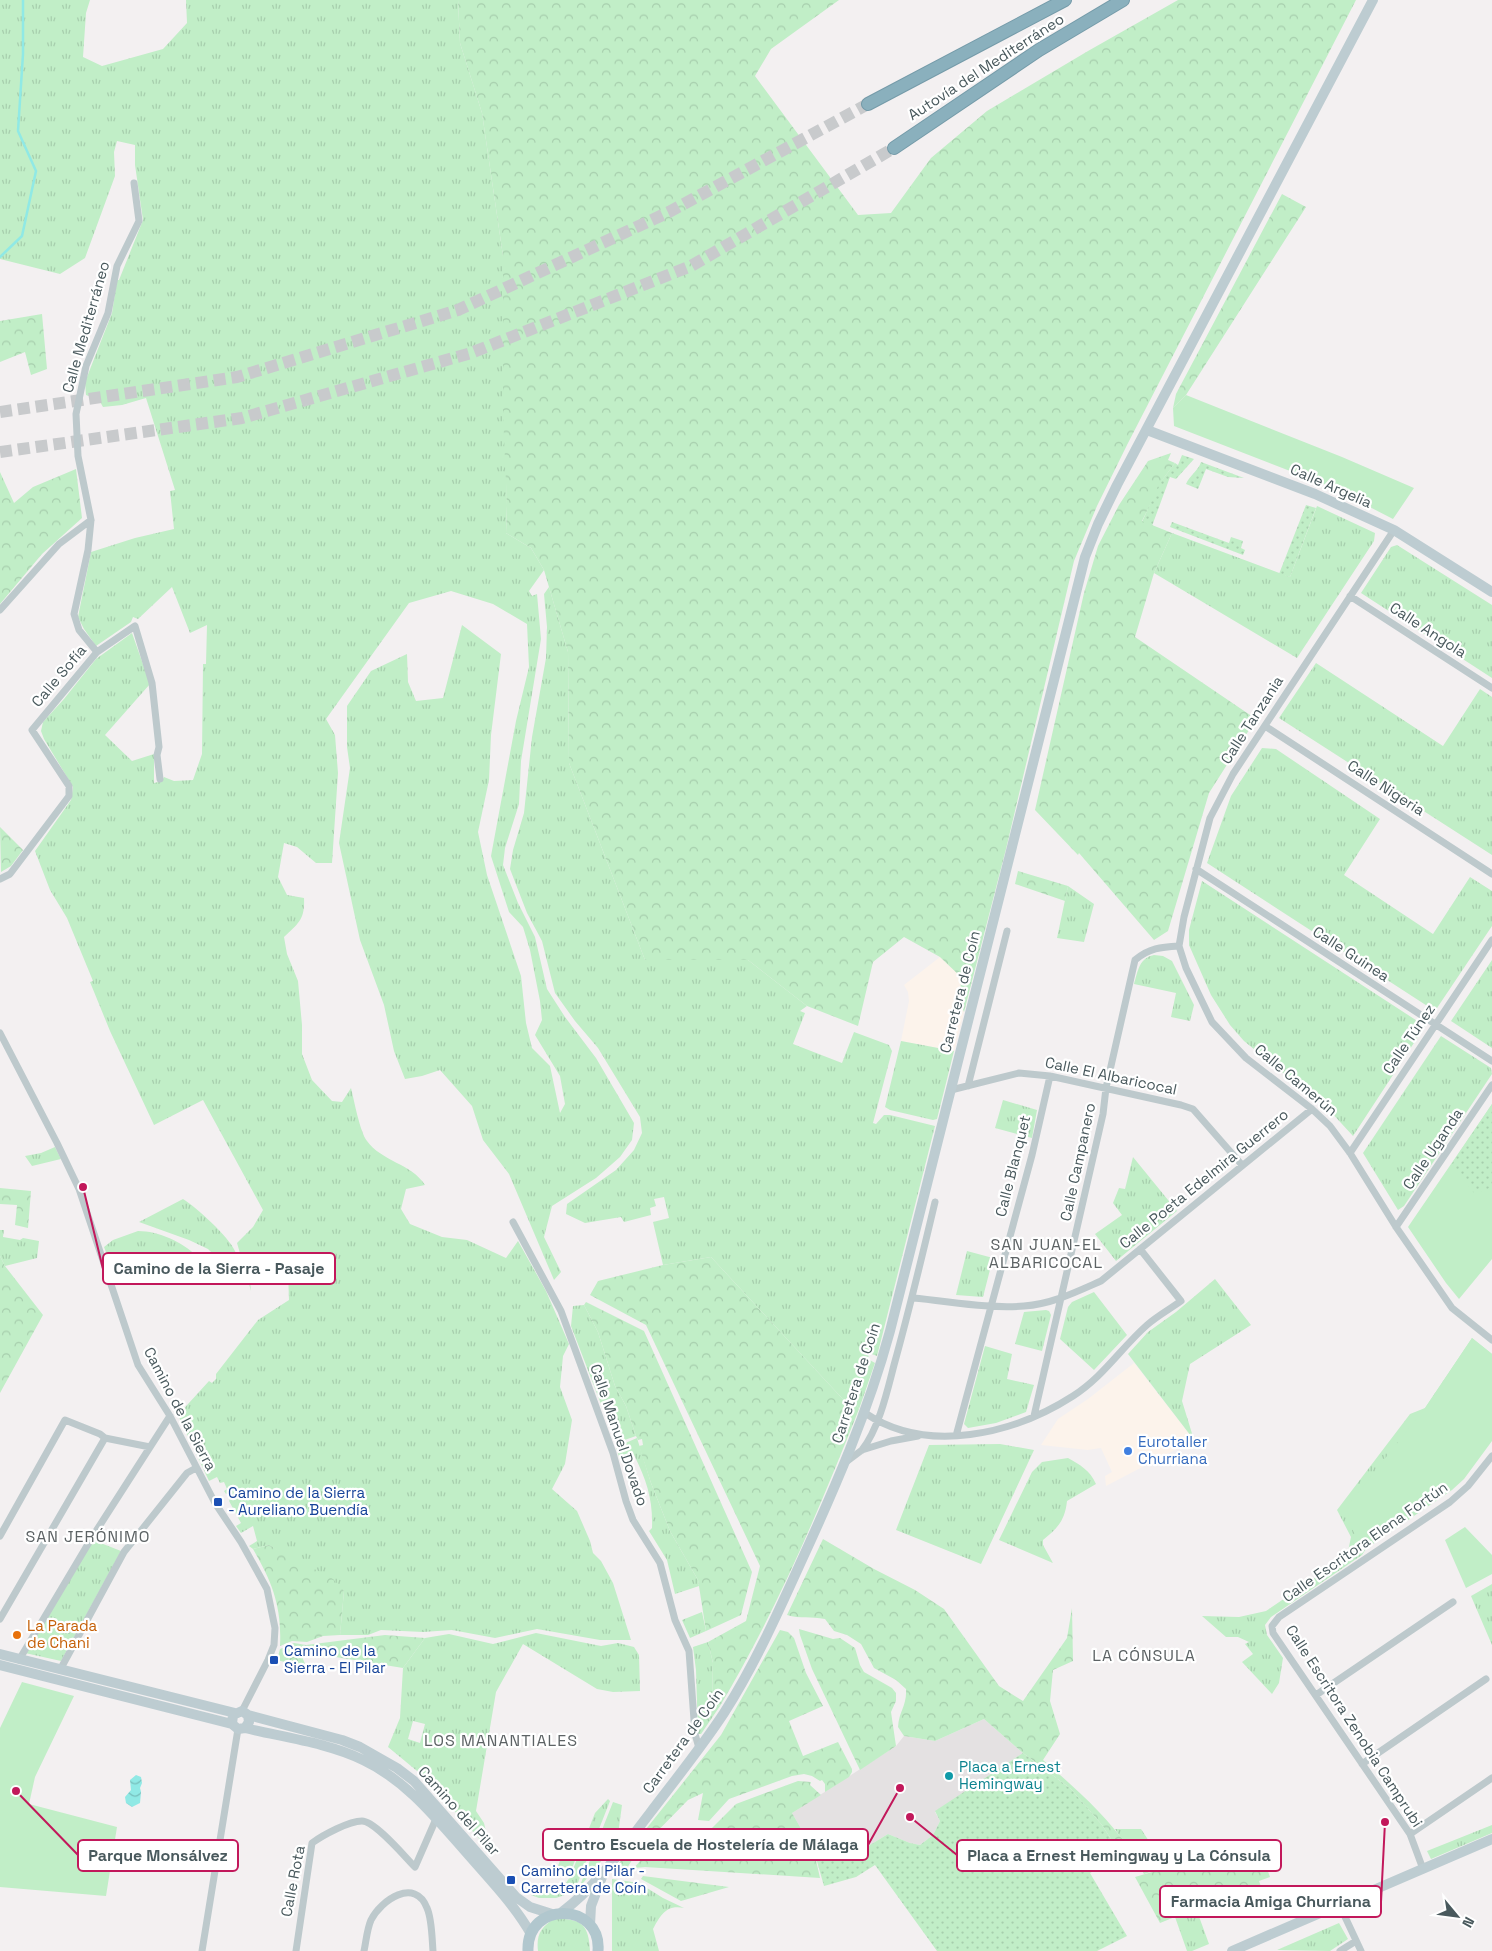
<svg xmlns="http://www.w3.org/2000/svg" width="1492" height="1951" font-family="'Space Grotesk',sans-serif">
<style>
.commercial{fill:#fcf3eb}
.education{fill:#e4e1e2}
.grass{fill:url(#grass-tufts);fill-rule:evenodd}
.forest{fill:url(#forest-crowns)}
.park{fill:#c1eec7}
.garden{fill:url(#garden-dots)}
.water{fill:url(#water-waves)}
.lines{fill:none;stroke-linecap:round;stroke-linejoin:round}
.stream{stroke:#90e9e5;stroke-width:2.5}
.highway-tunnel{stroke:#c8cacc;stroke-width:12;stroke-dasharray:12 6;stroke-linecap:butt}
.highway-casing{stroke:#759ba9;stroke-width:14}
.street{stroke:#bdc9cc;stroke-width:7}
.secondary{stroke:#bdccd1;stroke-width:10}
.primary{stroke:#b1c7ce;stroke-width:11}
.highway{stroke:#8ab0bd;stroke-width:12}
.shop-dot{fill:#3f7fe0;stroke:#fff;stroke-width:2}
.transit-dot{fill:#1a4fb4;stroke:#fff;stroke-width:2}
.food-dot{fill:#e8710a;stroke:#fff;stroke-width:2}
.culture-dot{fill:#0f9aa8;stroke:#fff;stroke-width:2}
.labels{text-anchor:middle;stroke-width:4.5;stroke-linejoin:round;paint-order:stroke}
.street-label{font-size:15px;fill:#49595d;stroke:#fff}
.shop-label{font-size:15px;fill:#366cbe;stroke:#fff;text-anchor:start}
.transit-label{font-size:15px;fill:#164399;stroke:#fff;text-anchor:start}
.food-label{font-size:15px;fill:#c56008;stroke:#fff;text-anchor:start}
.culture-label{font-size:15px;fill:#0d838f;stroke:#fff;text-anchor:start}
.neighbourhood-label{font-size:16px;letter-spacing:1px;fill:#5d6365;stroke:#fff}
.leader{fill:none;stroke:#c2185b;stroke-width:2}
.callout-dot{fill:#c2185b;stroke:#fff;stroke-width:2}
.callout{fill:#fff;stroke:#c2185b;stroke-width:2}
.callout-label{font-size:16px;text-anchor:middle;font-weight:bold;fill:#49595d}
</style>
<defs>
<pattern id="grass-tufts" width="24" height="20" patternUnits="userSpaceOnUse" patternTransform="scale(1.25)"><rect width="24" height="20" fill="#c1eec7"/><path d="M3 7l-1-3M5 7V3M7 7l1-3M15 17l-1-3M17 17v-4M19 17l1-3" fill="none" stroke="#a7cead"/></pattern>
<pattern id="forest-crowns" width="20" height="18" patternUnits="userSpaceOnUse" patternTransform="scale(1.25)"><rect width="20" height="18" fill="#c1eec7"/><path d="M2 6a3 3 0 1 1 6 0M12 15a3 3 0 1 1 6 0" fill="none" stroke="#a7cead"/></pattern>
<pattern id="garden-dots" width="8" height="8" patternUnits="userSpaceOnUse" patternTransform="scale(1.25)"><rect width="8" height="8" fill="#c1eec7"/><path d="M2 2h.1M6 6h.1" fill="none" stroke="#a7cead" stroke-width="1.8" stroke-linecap="round"/></pattern>
<pattern id="water-waves" width="16" height="10" patternUnits="userSpaceOnUse" patternTransform="scale(1.25)"><rect width="16" height="10" fill="#90e9e5"/><path d="M0 5q4-4 8 0t8 0" fill="none" stroke="#78c0bd"/></pattern>
</defs>
<rect width="100%" height="100%" fill="#f3f0f1"/>
<!-- commercial -->
<path class="commercial" d="M940,957l21,20 -1,25 4,10 -10,39 -53,-10 8,-40 -1,-9 -4,-7z
M1134,1363l60,77 -88,46 -1,-10 7,-4 -11,-24 -13,2 -47,-5 17,-26 30,-20z"/>
<!-- education -->
<path class="education" d="M984,1719l39,34 -88,59 5,9 -7,14 -13,10 -10,-2 -22,-9 -23,14 -15,-5 -12,-9 -24,17 -22,-38 104,-67 8,-10 31,5z"/>
<!-- grass -->
<path class="grass" d="M0,0h90l-4,13 -3,44 19,9 61,-17 24,-26 -1,-23h272l2,43 22,70 21,143 4,250 -1,27 25,15 13,22 -15,21 3,5 5,-2 4,45 -20,122 -2,43 -14,44 -2,17 15,38 17,34 12,52 18,28 31,41 38,65 -2,17 -12,17 -24,21 -44,28 -8,31 17,35 -7,8 -45,-106 -26,-34 -11,-34 -32,-36 -18,6 -17,3 -11,-28 -10,-46 -24,-65 -21,-97 11,-75 -3,-21v-41l24,-35 36,-17 1,28 8,19 27,-3 19,-73 39,29 -10,81 -2,45 -11,52 9,43 34,101 5,47 6,25 18,18 10,47 5,-9 -5,-28 -25,-41 7,-15 -2,-19 -10,-51 -7,-23 -14,-15 -18,-56 25,-135 13,-54 -2,-43 -34,-20 -42,-13 -42,12 -83,116 9,16 3,38 -6,90h-16l-19,-16 -13,-4 -6,34 9,18 17,3c1,21 -5,25 -20,39l3,17 11,27 4,44v29l10,26 20,21 10,1 9,-14c3,12 9,44 16,53 14,20 45,23 58,44l-19,4 -5,20 9,15 32,13 25,3 39,18 12,-17 28,50 23,53 -6,12 -3,31 12,33 -7,44 -13,25 25,22 13,30 3,12 8,8 12,22 18,57h-31l-63,-11 -42,9 -43,-8 -29,2 -42,-2 -13,5h-28l4,-44 -75,-46 -16,4 -4,-3 8,-5 -4,-15 -12,7 -5,-7 5,-3 -12,-22 2,-4 -2,-4 -3,1 -2,-3 3,-2 -3,-7 -4,1 -3,-6 -8,4 -31,-66 31,-34 3,2 4,-4v-5l42,-54 31,-20 -1,-29 -7,-16 -32,14 2,22 -14,-48 16,-16 10,-17 -60,-110 -49,25 -44,-94 -20,-49 3,-1 -26,-63 -17,-28 -15,-39 36,-51 2,-13 -29,-48 -3,-8 2,-9 21,-23 32,-40 36,-26 18,51 -45,51 27,26 22,-7v29l8,-2 2,-4 10,4 19,-1 9,-26 1,-90h3l1,-39 -17,8 -18,-46 -34,32 -5,-2 -2,5 -35,24 -12,-17 -6,-12 13,-65 44,-14 39,-9 -4,-38 5,-1 -29,-92 -24,7 -19,2 -4,-7 -13,-5 -1,-13 27,-69 5,-33h2l24,-60 -8,-55v-20l-18,-4 -3,11 1,24 -30,82 -25,16 -60,-15z
M1317,506l58,27 -1,8 -77,117 -143,-85 18,-40 118,44z
M1397,545l95,60v73l-131,-85 30,-46z
M549,587l19,65 1,111 76,197h103l59,46 -7,5 5,2 -12,31 49,19 12,-31 35,13 3,6 -19,72 3,1 8,-9h6l45,11 -58,230 -8,-3 -1,6 7,4 -16,46 -4,-7 -3,7 -141,-152 -48,8 -10,-43 16,-4 -5,-21 -10,2 2,7 -6,2 1,7 -27,7 -3,-5 -36,6 -19,-9 1,-10 49,-34 18,-20 8,-17 -2,-16 -42,-69 -23,-27 -20,-28 -13,-52 -15,-28 -17,-44 3,-19 11,-37 8,-76 14,-79 1,-31 -3,-33z
M1316,663l127,83 37,-57 12,8v158l-213,-137z
M1262,748l14,1 104,70 -36,56 89,59 37,-57 22,14v35l-57,85 -228,-148 24,-67z
M1202,881l223,145 -72,110 -23,-25 -86,-70 -14,-16 -19,-30 -22,-50v-15z
M1068,886l26,18 -10,38 -27,-4z
M1154,955l9,1 9,5 22,44 -4,16 -19,-4 5,-24 -42,-9c4,-13 5,-26 20,-29z
M1492,960v88l-41,-27z
M1441,1036l50,32 1,6 -88,132 -6,4 -35,-57z
M901,1041l53,10 -17,68 -4,1 -43,-10 -5,-3z
M1003,1100l34,10 -5,28 -37,-10z
M55,1147l6,12 -29,7 -7,-10 16,-3z
M1133,1157l44,54 -61,50 -21,-27 27,-19 -9,-12 6,-15 6,1z
M183,1199c13,8 46,38 52,52 4,9 7,20 8,30l-2,1 -33,-33 -19,-9 -50,-18z
M0,1230h4l-1,7 17,3 3,-2 16,3 -2,17 -32,8 -5,-10z
M138,1231c21,0 44,11 59,25l-50,24 -7,-19 -26,12 -10,-26 9,-7z
M967,1251l26,7 -10,39 -27,-2z
M1215,1279l36,46 -61,39 -8,37 12,39 -66,-86 20,-22 28,-20z
M1094,1292l33,43 -33,35 -34,-31 8,-32 4,-5z
M584,1305l14,27 17,54 11,20 10,30 -20,7 -45,-117 2,-20z
M1046,1310l3,1 2,4 -9,36 -27,-7 9,-32z
M1472,1338l20,16 -130,201 -91,62 -6,8 2,10 16,23 -4,25 -7,11 -30,-32 11,-8 -8,-10 4,-2 -11,-5h-12l-24,-21 37,1 27,-6 81,-55 4,-19 -14,-27 73,-96 15,-6z
M985,1346l27,8 -5,25 27,6 -8,27 -30,11 -28,5 -4,-4z
M637,1438l14,45 19,48 28,49 1,6 -24,8 -8,-34 -18,-29 3,-3c1,-28 -5,-47 -18,-73l-14,5 -4,-13z
M1000,1444l34,6 -53,114 -85,-34 33,-85z
M1068,1458c12,7 22,12 28,26l-29,17c-2,19 -9,27 -24,39v5l10,18 -54,-23 33,-68 10,-10z
M93,1540l28,11 -60,110 -36,-8z
M1492,1584v61l-21,-49z
M702,1612l4,19 -16,7 -8,-18z
M536,1633l65,13 17,-3 16,4 5,8 1,36 -27,1 -16,-3 -74,-45 -27,48 -20,119 8,12 7,29 -57,-64v-3l-46,-38 12,-29 3,-50 22,-30 24,-4 44,10zM413,1721l12,3 -5,19 -12,-4z
M708,1642l5,21 -1,39 8,4 -19,28h-3l-2,-64 -3,-23z
M608,1799l2,2 -33,84 -12,10 -9,3h-17l-8,-3 30,-5 9,-13 25,-64z
M613,1802l9,3 -5,37 -38,46z
M1492,1825v8l-61,26 -4,-8z
M1115,1829h26l25,38 -22,7z
M612,1879l27,4 24,15 21,10c-18,-4 -24,8 -31,21l6,22h-47z
M1197,1911l12,33 -17,7h-5l-12,-34z
M554,1919c26,-1 35,4 36,32h-52c-2,-16 3,-24 16,-32z
M1339,1923l9,16 -18,12 -53,-1z"/>
<!-- forest -->
<path class="forest" d="M458,0h381l-68,49 -16,27 103,139 33,-2 40,-55 56,-47 101,-60 90,-51h178l-229,445 -30,61 -23,55 -68,288 -42,163 -4,-10 1,-25 -21,-20 -36,-20 -31,25 -15,64 -51,-20 -59,-46h-103l-76,-197 -1,-111 -24,-82 -13,-22 -25,-15 1,-27 -4,-93v-157l-21,-143 -22,-70z
M1282,194l24,13 -120,188 -13,13 3,-14z
M42,314l5,55 -16,6 -6,-23 -25,10v-41z
M1171,453l-3,7 7,3 -12,16 -21,42 30,12 -18,40 -19,64 121,82 -47,74 -41,138 -14,9 -75,-87 -1,2 -43,-45 49,-217 14,-47 21,-41 29,-44z
M76,469l6,49 -40,36 -42,50v-132l14,31 19,-16z
M0,827l23,23 -12,16 -10,6z
M1018,871l50,15 -3,15 -50,-17z
M0,1188l31,3 -3,37 -13,-3 2,-20 -17,-1z
M0,1256l5,10 38,49 -43,78z
M711,1257l141,152 3,-7 4,7c-40,101 -83,203 -139,297l-8,-4 1,-39 -5,-21 38,-21 14,-55 -114,-241 -56,-30 8,-14 65,-16z
M586,1302l58,29 108,241 -11,43 -35,16 -8,-51 -28,-49 -19,-48 -12,-37 4,-1 -1,-6 -4,1 -2,-4 -10,-30 -11,-20 -17,-54 -14,-27z
M823,1539l51,30 41,21 29,19 55,77 24,15 44,-63 5,-30 1,53 -20,9 -3,31 10,33 -17,26c31,27 61,53 85,87l-8,6 -18,-28 -31,-36 -48,-36 -39,-34 -49,22 -31,-5 -6,-9c1,-16 9,-21 8,-38l-10,-9 -22,-12 -13,-24 -14,-9 -13,-4 -9,-12c-14,-3 -25,0 -38,-4z
M269,1545l64,34 11,12 -4,44 -17,1 -16,6 -15,-1 -12,5c2,-40 -8,-64 -27,-97z
M799,1629l34,10 7,-1 15,10 5,17 4,7 28,16 4,5v8l-5,11 5,34 -36,24 -48,-101 -12,-34z
M780,1630l8,2 6,6 12,35 17,33 -34,15 14,35 35,-14 14,27v3l-3,5 -24,15v-8l-3,-4 -2,1 -8,-5 -8,-2 -12,2 -63,23 -20,22 -11,-1 5,-27 -15,7 -50,51 -11,17h-12l106,-133z
M385,1635l40,3 -22,30 -98,-16 -3,5 5,11 -30,-8 3,-11 14,-6 12,2z
M798,1781l13,1 -1,3 11,10 -29,18 22,38 6,27 -175,-11 -11,1 18,-21 24,-13 36,-6 24,-24z
M1257,1841l13,36 -11,4 5,14c-35,8 -71,14 -104,28l-25,-46z
M643,1876l86,11 -48,14 -40,-22z"/>
<!-- park -->
<path class="park" d="M1186,395l156,62 72,31 -21,31 -64,-33 -155,-60 -1,-18z
M1492,1104v155l-33,40 -13,-16 -38,-56z
M1472,1338l20,16v87l-28,38 -12,11 -88,60c-8,-15 -20,-29 -15,-46l76,-96z
M1465,1527l27,28v19l-26,14 -21,-48z
M22,1682l52,14 -39,81 -6,27 88,23 -11,69 -106,-9v-159z
M566,1845l13,5 -10,26 -13,-5z"/>
<!-- garden -->
<path class="garden" d="M1182,455l12,4 -18,20 -6,-2 -18,49 -10,-4 17,-38 16,-21 3,2z
M1201,462l43,16 -16,-1 -22,-8 -8,20 -12,-5c4,-9 12,-13 15,-22z
M1306,505l10,3 -26,69 -11,-3z
M1172,522l57,21 2,-6 12,4 -2,7 4,2 -2,5 -73,-28z
M1492,1104v83l-17,7 -24,-29z
M1023,1753l48,36 31,36 18,28 -30,20 37,63 -30,15h-160l-62,-86 -19,12 -32,9 -10,-35 24,-18 12,10 15,5 23,-14 22,9 10,2 13,-10 7,-14 -5,-10z"/>
<!-- water -->
<path class="water" d="M136,1775l5,2 1,6 -2,5 1,4 -1,11 -8,4 -6,-4 -1,-6 6,-7 -1,-10z"/>
<g class="lines">
<!-- stream -->
<path class="stream" d="M0,257l22,-21 14,-65 -18,-40 5,-77v-54"/>
<!-- highway-tunnel -->
<path class="highway-tunnel" d="M0,412l237,-35 221,-67 211,-98 199,-108
M0,452l242,-34 229,-65 220,-87 203,-118"/>
<!-- highway casing -->
<g class="highway-casing">
<path id="highway" d="M868,104l197,-104
M894,148l145,-98 84,-50"/>
</g>
<!-- street -->
<path class="street" d="M1394,530l-161,244 -23,44 -26,99 -5,29 7,22 26,54 34,36 66,51 18,17 20,27 46,74 56,81 40,32
M1350,596l142,92
M0,610l59,-66 32,-24
M97,652l-18,-22 -5,-16 14,-64 3,-30 -13,-64 -2,-42 10,-48 22,-53 9,-47 22,-45 -5,-38
M1265,726l227,148
M1196,869l296,192
M0,879l10,-5 59,-78v-10l-37,-56 65,-78 38,-26 17,57 7,64 -2,8 3,24
M0,1033l57,110 22,46 59,176 32,51 45,87 26,39 26,47 8,39 -1,17 -6,15 -26,51
M968,1086l39,-155
M951,1090l68,-17 31,3 131,29 12,4 49,56
M1350,1153l142,-213
M513,1222l48,89 52,142 13,48 7,19 27,43 15,57 14,31 6,83 4,14
M1396,1227l96,-142
M913,1298c36,3 74,11 111,8 28,-2 52,-14 77,-25l211,-172
M865,1413c62,42 149,21 208,-17 30,-19 48,-48 74,-71 10,-9 23,-16 34,-24l-41,-52
M1034,1416l69,-302 3,-26 29,-128c14,-12 26,-13 44,-14
M956,1436l76,-281 18,-79
M862,1450c17,-22 25,-58 32,-85 15,-54 28,-108 41,-163
M846,1462l16,-12 29,-9 27,-5
M0,1536l65,-116 35,14 5,4 45,9
M0,1619l105,-181
M19,1660l72,-121 79,-123
M60,1670l64,-118 63,-79 9,-5
M1316,1695l137,-93
M1362,1764l124,-85
M1410,1834l82,-56
M1423,1869l-13,-35 -137,-201 -1,-7 7,-9 171,-115 18,-16 24,-30
M1339,1904l22,47
M202,1951l36,-222
M296,1951l16,-108c11,-8 37,-22 50,-22 13,0 43,36 53,46l21,-48
M364,1951c2,-9 3,-22 7,-31 10,-20 44,-43 56,-12 5,11 5,31 6,43
M1340,1951l16,-10"/>
<!-- secondary -->
<path class="secondary" d="M1147,430l168,64 79,36 98,62
M0,1654l235,59
M0,1665l232,59
M248,1715l1,7 -4,6 -7,1 -6,-5 1,-9 9,-4 6,4 94,25 18,7 37,21 17,13 102,116 14,10 22,7
M245,1728c37,9 84,15 118,32 45,21 76,62 109,99 21,24 43,47 59,75
M562,1912c35,-26 61,-64 88,-99 25,-33 51,-65 74,-100 30,-47 53,-98 76,-149 35,-76 68,-152 90,-233l195,-774 13,-33 19,-39 256,-485
M590,1925l1,-19 11,-29
M1232,1951l260,-112"/>
<!-- primary -->
<path class="primary" d="M528,1951c-2,-51 74,-49 70,0"/>
<!-- highway -->
<use href="#highway" class="highway"/>
</g>
<!-- markers -->
<circle class="shop-dot" cx="1128" cy="1451" r="5"/>
<g class="transit-dot">
<rect x="213" y="1497" width="10" height="10" rx="2.5"/>
<rect x="269" y="1655" width="10" height="10" rx="2.5"/>
<rect x="506" y="1875" width="10" height="10" rx="2.5"/>
</g>
<circle class="food-dot" cx="17" cy="1635" r="5"/>
<circle class="culture-dot" cx="949" cy="1776" r="5"/>
<g class="labels">
<!-- street labels -->
<g class="street-label">
<text transform="translate(986 67) rotate(-33)" y="5">Autovía del Mediterráneo</text>
<text transform="translate(86 327) rotate(-74)" y="5">Calle Mediterráneo</text>
<text transform="translate(1331 486) rotate(24)" y="5">Calle Argelia</text>
<text transform="translate(1428 630) rotate(33)" y="5">Calle Angola</text>
<text transform="translate(59 676) rotate(-50)" y="5">Calle Sofía</text>
<text transform="translate(1252 720) rotate(-57)" y="5">Calle Tanzania</text>
<text transform="translate(1386 788) rotate(33)" y="5">Calle Nigeria</text>
<text transform="translate(1351 954) rotate(33)" y="5">Calle Guinea</text>
<text transform="translate(960 992) rotate(-76)" y="5">Carretera de Coín</text>
<text transform="translate(1409 1039) rotate(-56)" y="5">Calle Túnez</text>
<text transform="translate(1111 1076) rotate(12)" y="5">Calle El Albaricocal</text>
<text transform="translate(1296 1080) rotate(40)" y="5">Calle Camerún</text>
<text transform="translate(1433 1149) rotate(-56)" y="5">Calle Uganda</text>
<text transform="translate(1078 1162) rotate(-78)" y="5">Calle Campanero</text>
<text transform="translate(1013 1166) rotate(-76)" y="5">Calle Blanquet</text>
<text transform="translate(1204 1179) rotate(-39)" y="5">Calle Poeta Edelmira Guerrero</text>
<text transform="translate(856 1383) rotate(-72)" y="5">Carretera de Coín</text>
<text transform="translate(180 1409) rotate(62)" y="5">Camino de la Sierra</text>
<text transform="translate(619 1435) rotate(71)" y="5">Calle Manuel Dovado</text>
<text transform="translate(1365 1542) rotate(-35)" y="5">Calle Escritora Elena Fortún</text>
<text transform="translate(1354 1726) rotate(57)" y="5">Calle Escritora Zenobia Camprubi</text>
<text transform="translate(683 1741) rotate(-54)" y="5">Carretera de Coín</text>
<text transform="translate(459 1811) rotate(48)" y="5">Camino del Pilar</text>
<text transform="translate(293 1881) rotate(-79)" y="5">Calle Rota</text>
</g>
<!-- shop labels -->
<g class="shop-label">
<text x="1138" y="1447">Eurotaller<tspan x="1138" dy="17">Churriana</tspan></text>
</g>
<!-- transit labels -->
<g class="transit-label">
<text x="228" y="1498">Camino de la Sierra<tspan x="228" dy="17">- Aureliano Buendía</tspan></text>
<text x="284" y="1656">Camino de la<tspan x="284" dy="17">Sierra - El Pilar</tspan></text>
<text x="521" y="1876">Camino del Pilar -<tspan x="521" dy="17">Carretera de Coín</tspan></text>
</g>
<!-- food labels -->
<g class="food-label">
<text x="27" y="1631">La Parada<tspan x="27" dy="17">de Chani</tspan></text>
</g>
<!-- culture labels -->
<g class="culture-label">
<text x="959" y="1772">Placa a Ernest<tspan x="959" dy="17">Hemingway</tspan></text>
</g>
<!-- neighbourhood labels -->
<g class="neighbourhood-label">
<text x="1046" y="1250">SAN JUAN-EL<tspan x="1046" dy="18">ALBARICOCAL</tspan></text>
<text x="88" y="1542">SAN JERÓNIMO</text>
<text x="1144" y="1661">LA CÓNSULA</text>
<text x="501" y="1746">LOS MANANTIALES</text>
</g>
</g>
<!-- callouts -->
<path class="leader" d="M83 1187L103 1269M900 1788L868 1845M16 1791L78 1855M910 1817L957 1855M1385 1822L1381 1902"/>
<g class="callout-dot">
<circle cx="83" cy="1187" r="5"/>
<circle cx="900" cy="1788" r="5"/>
<circle cx="16" cy="1791" r="5"/>
<circle cx="910" cy="1817" r="5"/>
<circle cx="1385" cy="1822" r="5"/>
</g>
<g class="callout">
<rect x="103" y="1253" width="232" height="31" rx="5"/>
<rect x="543" y="1829" width="325" height="31" rx="5"/>
<rect x="78" y="1840" width="160" height="31" rx="5"/>
<rect x="957" y="1840" width="324" height="31" rx="5"/>
<rect x="1160" y="1886" width="221" height="31" rx="5"/>
</g>
<g class="callout-label">
<text x="219" y="1274">Camino de la Sierra - Pasaje</text>
<text x="706" y="1850">Centro Escuela de Hostelería de Málaga</text>
<text x="158" y="1861">Parque Monsálvez</text>
<text x="1119" y="1861">Placa a Ernest Hemingway y La Cónsula</text>
<text x="1271" y="1907">Farmacia Amiga Churriana</text>
</g>
<!-- north arrow -->
<g transform="translate(1457 1916) rotate(119)" stroke="#ffffff" stroke-width="4" paint-order="stroke">
<path d="M0-4L9 19L0 12L-9 19Z" fill="#49595d"/>
<text y="-8" font-size="14" font-weight="bold" text-anchor="middle" fill="#49595d">N</text>
</g>
</svg>
